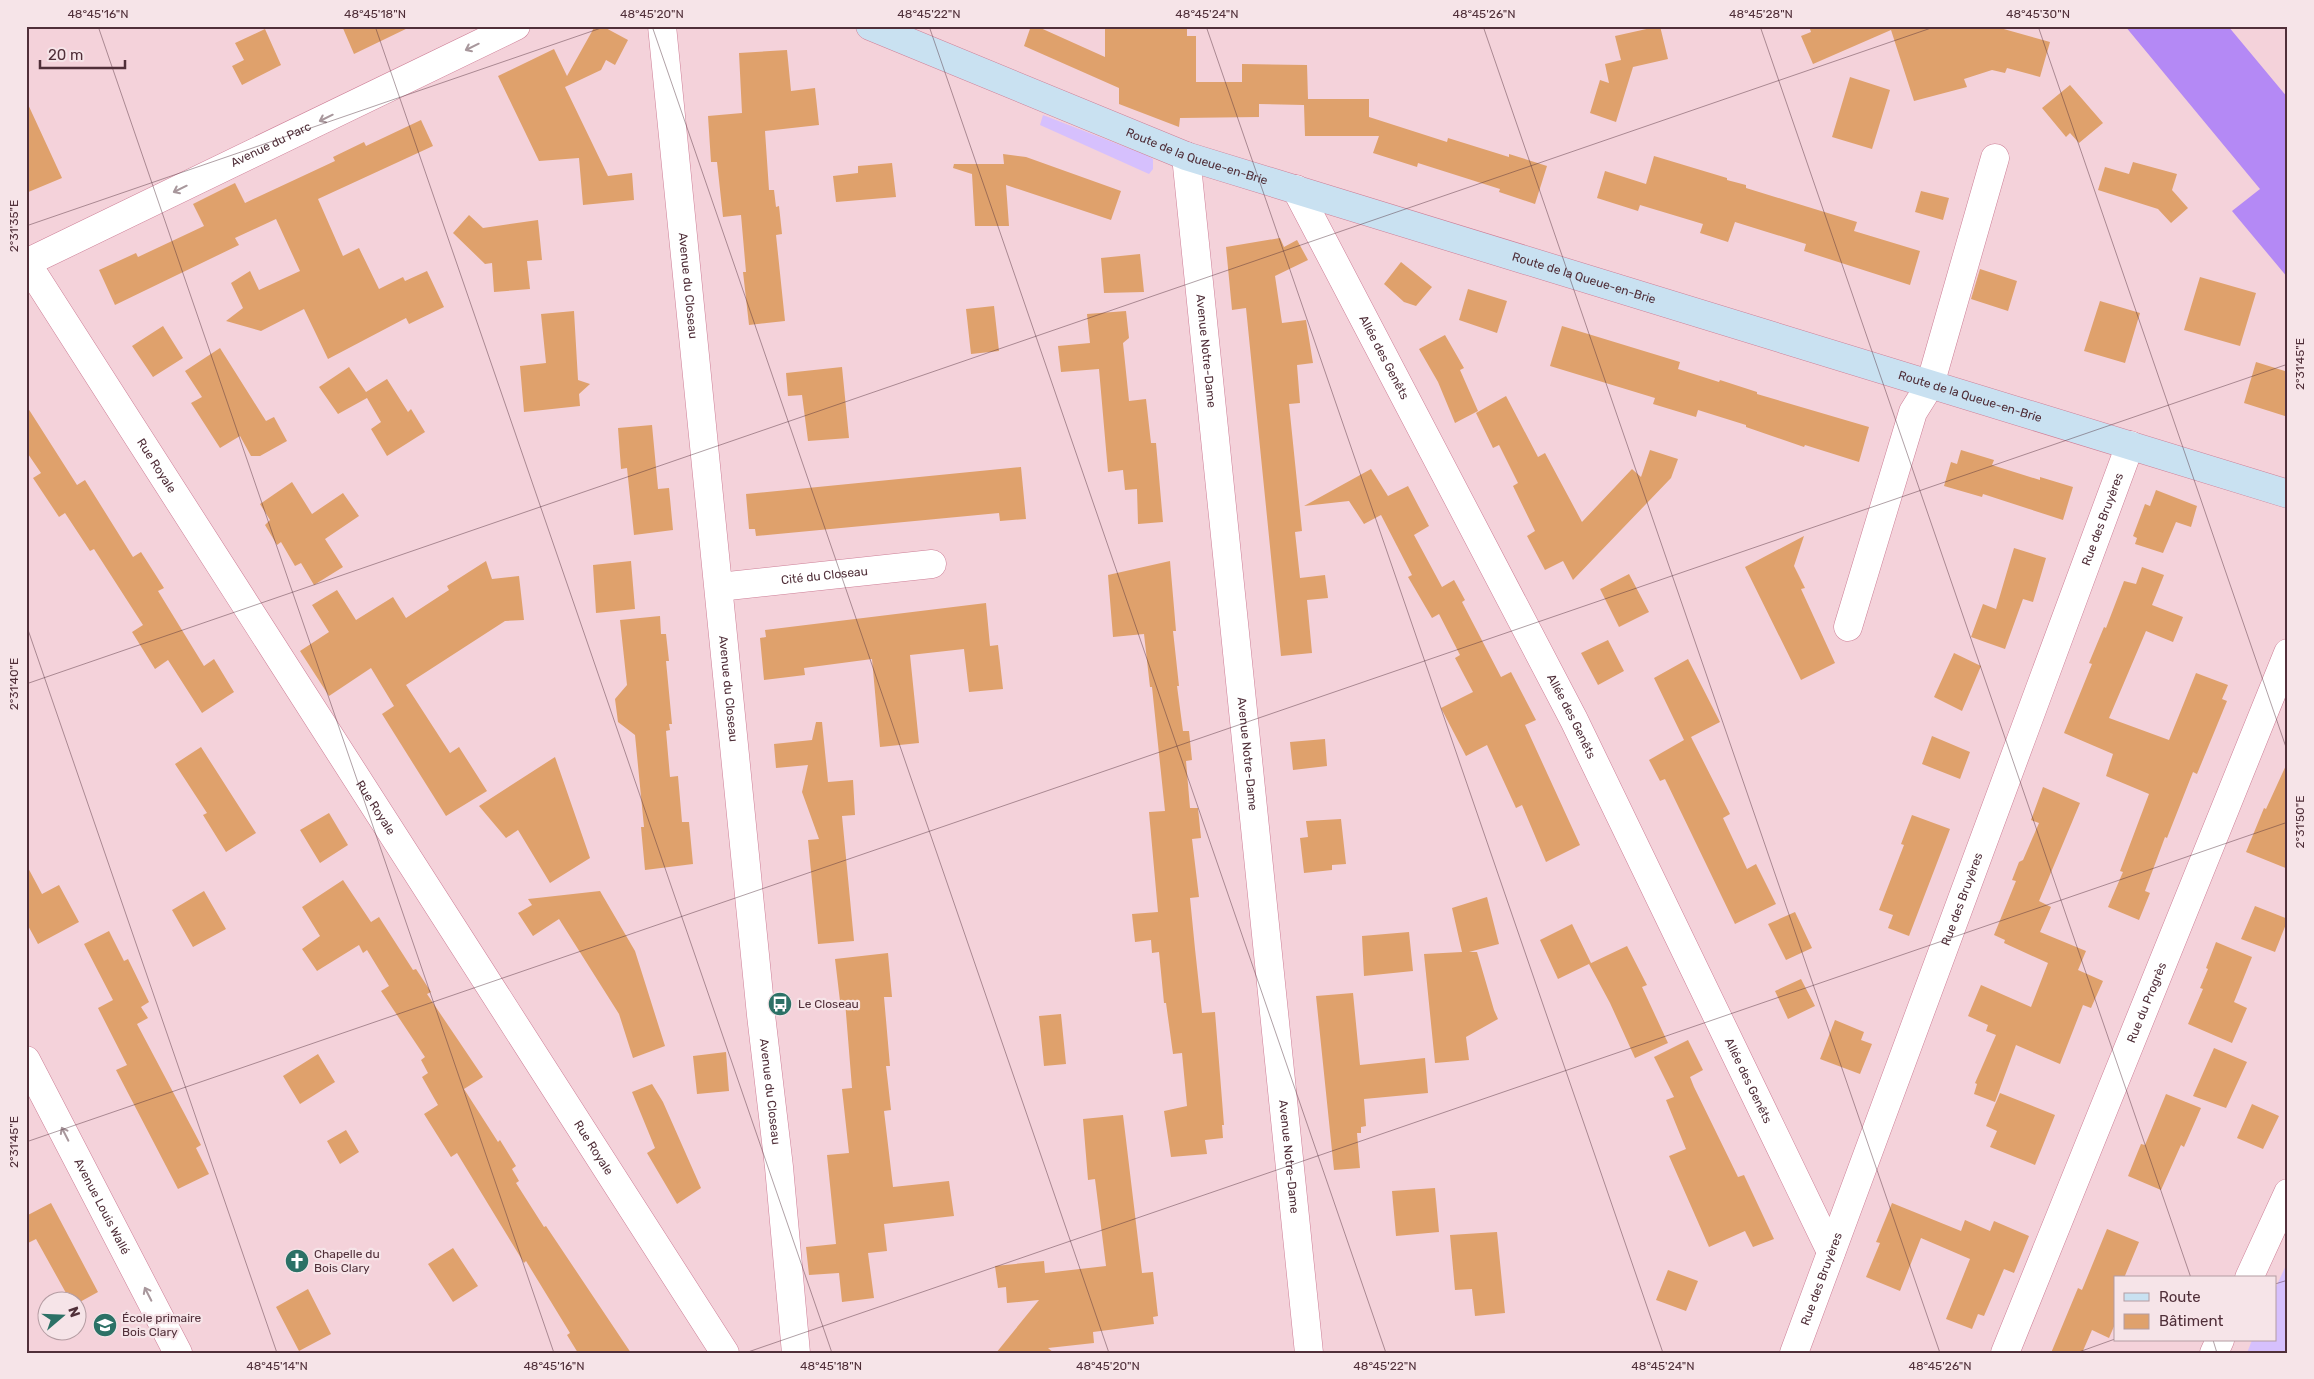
<svg xmlns="http://www.w3.org/2000/svg" width="2314" height="1379" font-family="Rubik,sans-serif">
<style>
.green{fill:#d6c0fd}
.forest{fill:#b489f5}
.building{fill:#dfa16c}
.lines{fill:none;stroke-linecap:round;stroke-linejoin:round}
.street-casing{stroke:#cd7e96;stroke-width:29}
.secondary-casing{stroke:#cd7e96;stroke-width:29}
.street{stroke:#fff;stroke-width:28}
.secondary{stroke:#c9e1f1;stroke-width:28}
.oneway{stroke:#a8979c}
.ticks{fill:none;stroke:#502f39;stroke-width:1;stroke-opacity:0.45}
.labels{text-anchor:middle;stroke-width:4.5;stroke-linejoin:round;paint-order:stroke}
.street-label{font-size:12px;fill:#502f39;stroke:#f6e4e8}
.poi-label{font-size:12px;fill:#502f39;stroke:#f6e4e8;text-anchor:start}
.neatline{fill:none;stroke:#502f39;stroke-width:2}
.ticks-label{font-size:12px;text-anchor:middle;fill:#502f39}
</style>
<rect width="100%" height="100%" fill="#f4d2da"/>
<!-- green -->
<path class="green" d="M1043,115l103,40 7,4v10l-4,5 -109,-49z
M2288,1261v92h-41l5,-13h23v-51z"/>
<!-- forest -->
<path class="forest" d="M2125,26h103l60,72v180l-56,-67 28,-22z"/>
<!-- building -->
<path class="building" d="M342,26h70l-58,28z
M595,26h7l26,14 -13,25 -9,-5 -5,10 -36,17 43,89 24,-3 2,27 -51,5 -4,-47 -40,3 -41,-85 56,-27 13,27z
M1031,26h5l69,31v-31h82v10h9v46h46v-18l65,1 1,34h61v18l78,25 1,-4 61,19v-3l38,12 -12,38 -36,-12 1,-3 -82,-26 -1,4 -44,-14 6,-17h-74l-1,-31 -45,-1v13l-79,1 -1,9 -60,-23v-16l-95,-42z
M1660,26l8,33 -35,8 -17,55 -26,-9 10,-33 9,3 -4,-19 16,-4 -6,-24z
M1809,26h184l57,16 -10,35 -33,-9 -2,5 -13,-3 -28,9 3,8 -53,14 -23,-71 -78,34 -12,-28 10,-4z
M265,29l16,36 -39,20 -10,-19 12,-6 -9,-17z
M787,50l4,41 24,-3 4,37 -54,6 4,59h5l2,17 3,-1 3,28 -6,1 9,86 -36,4 -6,-53h3l-5,-57 -18,2 -6,-55h-6l-3,-46 34,-3 -3,-60z
M1850,77l40,13 -18,59 -40,-12z
M2070,85l33,38 -24,20 -9,-10 -4,4 -24,-29z
M26,100l36,78 -36,15z
M421,120l12,26 -115,53 25,57 16,-8 20,41 24,-12 2,4 22,-10 17,36 -35,17 -3,-6 -78,41 -24,-50 -43,22 -35,-10 17,-13 -12,-25 19,-12 9,19 41,-19 -24,-52 -41,19 4,7 -124,60 -16,-35 37,-17 2,4 66,-31 -11,-22 42,-21 10,20 90,-42 -2,-4 31,-15 2,4z
M1003,154l23,3 95,34 -10,29 -105,-35 3,41h-34l-3,-52 -19,-6 1,-4h50z
M1654,156l73,22v2l19,5v3l111,34 -3,9 66,20 -10,34 -106,-34 2,-7 -71,-22 -7,20 -28,-9 3,-9 -63,-19 -2,6 -41,-13 8,-27 41,13z
M2133,162l44,12 -5,16 16,18 -17,15 -13,-14 -60,-19 7,-23 24,7z
M892,163l4,34 -60,5 -3,-26 25,-3v-7z
M1921,191l28,7 -6,22 -28,-8z
M469,215l14,13 55,-8 4,40 -15,1 3,28 -36,3 -2,-29 -7,1 -32,-31z
M1280,238l4,9 13,-7 11,20 -33,16 7,47 24,-3 7,43 -16,2 3,38 -11,1 13,127 -7,1 5,46 25,-3 3,23 -21,2 5,53 -31,3 -35,-348 -14,2 -6,-63z
M1140,254l4,38 -40,1 -3,-35z
M1401,262l31,25 -16,19 -12,-4 -20,-18z
M1980,269l37,12 -9,30 -37,-12z
M2200,277l56,16 -16,53 -56,-16z
M1468,289l39,12 -10,32 -38,-13z
M2100,301l40,12 -15,50 -41,-12z
M994,306l5,45 -28,3 -5,-45z
M574,311l4,69 12,4 -11,10 1,12 -56,6 -4,-46 26,-3 -5,-49z
M1126,311l3,27 -6,5 6,58 17,-2 5,44h5l7,79 -25,2 -1,-35 -12,1 -2,-20 -15,2 -9,-103 -38,3 -3,-26 32,-3 -3,-29z
M163,326l20,32 -30,19 -21,-31z
M1562,326l118,36 -2,7 41,13 1,-2 37,12v2l112,33 -10,35 -54,-17 -1,2 -58,-20v-2l-48,-15 -2,7 -43,-13 2,-6 -105,-32z
M1445,335l19,33 -4,2 18,41 -23,12 -17,-41 -19,-33z
M220,348l46,73 8,-4 13,24 -27,15h-9l-11,-20 -20,12 -29,-45 11,-6 -17,-26z
M2256,362l32,10v45l-44,-14z
M349,367l17,25 21,-13 21,33 3,-3 14,23 -38,24 -16,-27 10,-7 -14,-24 -29,16 -19,-27z
M842,367l7,71 -41,3 -6,-46 -14,1 -2,-23z
M1506,396l32,61 7,-4 37,69 50,-53 9,8 9,-27 28,9 -7,19 -98,102 -10,-19 -18,9 -18,-34 8,-5 -22,-45 5,-3 -19,-38 -6,3 -17,-35z
M26,405l51,80 8,-5 48,77 8,-5 23,36 -6,3 46,75 10,-7 20,33 -32,21 -34,-53 -13,9 -23,-37 11,-7 -49,-76 -4,2 -25,-38 -6,4 -26,-39 8,-5 -15,-22z
M652,425l6,64 11,-1 4,42 -39,5 -7,-67 -6,1 -3,-41z
M1961,450l33,10 -2,5 48,15v-3l33,10 -10,33 -80,-26 -1,3 -38,-11 7,-24 6,2z
M1021,467l5,52 -26,2 -1,-8 -243,23 -1,-7h-6l-3,-35z
M1371,469l17,27 20,-10 21,40 -15,9 28,52 12,-7 11,20 -3,2 39,75 10,-5 25,48 -11,5 55,120 -34,17 -24,-57 -6,3 -29,-63 -21,11 -25,-48 32,-16 -18,-34 5,-3 -21,-41 -7,4 -24,-41 4,-2 -31,-60 -17,9 -15,-23 -45,5z
M292,482l20,32 31,-21 16,23 -34,23 18,28 -29,18 -13,-22 -6,3 -14,-24 -4,3 -12,-20 5,-5 -10,-16z
M2156,490l41,16 -6,21 -15,-5 -13,31 -28,-9 2,-6 -4,-2 12,-32 5,2z
M1804,536l-10,30 11,22 -4,1 34,74 -34,17 -56,-113z
M2014,548l32,10 -13,44 -10,-3 -18,50 -34,-12 12,-33 13,5z
M486,561l6,18 27,-3 5,44 -19,1 -99,64 44,68 9,-6 28,44 -41,25 -64,-102 12,-8 -23,-38 -42,28 -29,-45 29,-19 -17,-27 25,-15 19,30 37,-23 13,21 43,-28 -2,-4z
M631,561l4,48 -39,4 -3,-48z
M1170,561l6,70h-3l6,55h-2l6,45h6l3,29 -6,1 4,47h8l3,30 -9,1 7,58 -9,1 5,51 7,64 13,-1 9,113h-2l1,13 -18,2 2,14 -36,3 -7,-46 23,-5 -5,-53 -9,1 -7,-51h-2l-5,-51 -7,1 -1,-13 -16,2 -3,-28 26,-2 -9,-100 16,-1 -13,-124h-2l-6,-53 -31,3 -5,-62z
M2142,567l22,8 -12,30 31,12 -10,25 -27,-11 -37,87 60,22 27,-67 32,12 -6,14 5,2 -30,73 -4,-2 -26,66 -2,-1 -20,54 5,2 -11,27 -31,-13 15,-35 -3,-1 29,-77 -43,-18 7,-22 -49,-21 28,-69 -3,-1 15,-36 2,1 18,-47 12,3z
M1629,574l20,38 -30,15 -19,-38z
M986,603l4,43 8,-1 5,44 -34,3 -5,-43 -54,6 9,88 -39,4 -8,-88 -68,9 1,7 -41,5 -4,-42 6,-1 -1,-7z
M660,616l1,18h5l3,27h-3l6,63h-3l1,6 -4,1 4,46 8,-1 4,46h7l4,42 -48,6 -4,-43h3l-9,-92 -17,-13 -3,-23 12,-14 -7,-65z
M1608,640l16,31 -26,14 -17,-32z
M1954,653l27,13 -19,45 -28,-14z
M1688,659l32,63 -29,15 39,77 -7,4 24,51 9,-5 20,40 -41,20 -70,-145 -5,2 -11,-21 35,-20 -30,-62z
M816,722h6l6,60 25,-2 2,35 -13,1 12,125 -36,3 -10,-104 11,-1 -17,-47 6,-27 -32,3 -2,-24 38,-4z
M1932,736l38,16 -10,27 -38,-15z
M1325,739l2,27 -34,4 -3,-28z
M201,747l55,86 -30,19 -23,-37 4,-2 -32,-49z
M555,757l35,101 -40,25 -32,-53 -12,8 -27,-32z
M2288,761v108l-42,-17 18,-44 2,1z
M2043,787l37,16 -41,98 12,6 -11,25 46,19 -8,19 25,11 -12,27 -8,-3 -23,59 -44,-19 -21,57 -21,-8 3,-10 -2,-1 21,-48 -10,-4 2,-6 -20,-9 13,-31 50,22 17,-44 -44,-20 1,-3 -11,-5 22,-54 -4,-1 7,-18 4,-2 16,-37 -8,-3z
M329,813l19,32 -28,18 -20,-33z
M1912,815l38,14 -41,107 -21,-8 5,-13 -14,-5 25,-65 -3,-1z
M1341,819l5,45 -14,1v5l-28,3 -4,-35 8,-1 -2,-16z
M26,864l16,30 17,-9 20,37 -41,22 -12,-22z
M343,880l28,42 8,-5 34,53 3,-1 15,23 -4,2 56,83 -19,12 34,53 2,-2 16,26 -4,3 7,12 -3,2 28,44 2,-1 85,127h-53l-11,-18 3,-2 -44,-72 -2,2 -67,-110 -6,4 -27,-43 14,-9 -16,-28 6,-4 -7,-13 4,-3 -44,-66 8,-5 -22,-36 -4,3 -4,-8 -42,26 -15,-22 18,-13 -18,-29z
M204,891l22,38 -33,18 -21,-37z
M600,891l35,60 30,95 -32,12 -14,-44 -60,-95 -26,17 -15,-23 14,-8 -4,-6z
M1487,897l12,47 -30,8h8l17,58 4,9 -32,18 3,23 -34,3 -11,-109 38,-2 -10,-44z
M2255,906l33,13 -13,33 -34,-13z
M1795,912l17,36 -26,12 -18,-36z
M1572,924l19,39 -33,16 -18,-39z
M109,931l15,30 4,-2 21,43 -8,5 7,11 -11,6 64,121 -5,3 13,26 -31,15 -62,-119 11,-5 -29,-57 15,-8 -29,-56z
M1409,932l4,39 -49,5 -2,-40z
M2216,942l36,15 -18,45 13,6 -15,35 -44,-19 15,-35 -3,-1 8,-19 -2,-1z
M1627,946l20,39 -5,2 26,56 -33,15 -25,-55 -21,-39z
M888,953l4,44h-8l6,69h-4l5,44 -7,1 9,76 56,-6 5,35 -70,8 3,27 -19,2 6,45 -32,4 -3,-29 -30,2 -3,-28 30,-3 -9,-89 22,-2 -7,-64 10,-1 -7,-87h-5l-5,-42z
M1801,979l14,27 -27,13 -13,-28z
M1353,993l7,72 65,-7 3,35 -64,6 2,27 -5,1v6h-4l3,35 -26,2 -18,-174z
M1061,1014l5,50 -22,2 -5,-50z
M1835,1020l29,12 -3,8 11,4 -12,30 -40,-15z
M1688,1040l15,30 -13,7 4,10 44,90 6,-2 30,64 -21,8 -8,-16 -36,16 -40,-91 17,-7 -20,-49 8,-3 -20,-40z
M2214,1048l33,14 -21,46 -33,-12z
M726,1052l3,39 -32,3 -4,-38z
M318,1054l17,28 -35,22 -17,-28z
M652,1084l11,18 38,86 -24,16 -30,-51 8,-5 -23,-56z
M2000,1093l55,22 -20,50 -45,-18 7,-16 -11,-5z
M2166,1094l35,14 -17,39 -3,-2 -20,45 -33,-14 13,-32 4,1z
M2252,1104l27,12 -16,33 -26,-11z
M1123,1115l19,158 11,-1 5,44 -5,1 1,7 -61,8 1,11 -46,5 6,5h-58l43,-53 -32,3 -1,-16 -8,1 -3,-22 49,-5 1,12 61,-7 -11,-87 -7,1 -5,-61z
M346,1130l13,22 -19,12 -13,-23z
M1435,1188l4,44 -43,4 -4,-45z
M51,1203l47,89 -20,11 -7,-1 -35,-63 -10,5v-28z
M1892,1203l69,28 4,-11 25,11 4,-10 35,15 -15,37 -10,-4 -20,47 -6,-2 -6,15 -26,-10 24,-60 -49,-21 -21,53 -34,-14 14,-34 -4,-1z
M2107,1229l32,13 -15,36h-9v46l-6,14 -17,-8 -10,23h-31l27,-65 4,2z
M1497,1232l8,81 -30,3 -3,-27 -17,1 -5,-55z
M453,1248l25,38 -25,16 -25,-38z
M1668,1270l30,11 -12,30 -30,-11z
M308,1289l23,45 -32,17 -23,-44z"/>
<g class="lines">
<!-- street casing -->
<g class="street-casing">
<g id="street">
<path id="s1" d="M662,26l99,989 18,152 17,186"/>
<path id="s2" d="M1186,156l123,1197"/>
<path id="s3" d="M1296,189l278,531 257,532"/>
<path id="s4" d="M26,262l699,1091"/>
<path id="s5" d="M26,263l490,-237"/>
<path id="s6" d="M719,587l213,-23"/>
<path d="M1848,627l65,-215 17,-27 65,-227"/>
<path id="s7" d="M26,1060l152,293"/>
<path d="M2249,1278l39,-85"/>
<path id="s8" d="M1794,1353l336,-908"/>
<path id="s9" d="M2005,1353l283,-700"/>
<path d="M2214,1353l6,-13"/>
</g>
</g>
<!-- secondary casing -->
<g class="secondary-casing">
<g id="secondary">
<path id="s10" d="M870,26l316,130 1102,338"/>
</g>
</g>
<!-- street -->
<use href="#street" class="street"/>
<!-- secondary -->
<use href="#secondary" class="secondary"/>
</g>
<!-- one-way arrows -->
<defs><path id="oneway-shaft" d="M-6 0H5M1.5-3L5.5 0L1.5 3" fill="none" stroke-width="1.6" stroke-linecap="round" stroke-linejoin="round" transform="scale(1.25)"/></defs>
<g class="oneway">
<use href="#oneway-shaft" transform="translate(472 47) rotate(154)"/>
<use href="#oneway-shaft" transform="translate(326 118) rotate(154)"/>
<use href="#oneway-shaft" transform="translate(180 189) rotate(154)"/>
<use href="#oneway-shaft" transform="translate(65 1134) rotate(-117)"/>
<use href="#oneway-shaft" transform="translate(148 1294) rotate(-117)"/>
</g>
<!-- ticks -->
<path class="ticks" d="M98,26l456,1327M375,26l457,1327M652,26l457,1327M929,26l457,1327M1206,26l457,1327M1483,26l457,1327M1760,26l431,1252M2038,26l250,727M26,226l581,-200M26,624l251,729M26,684l1911,-658M26,1142l2262,-778M2275,1284l13,-4M2213,1340l4,13M745,1353l1543,-531M2076,1353l39,-14"/>
<!-- icons -->
<defs>
<g id="bus-disc" transform="scale(1.25)"><circle r="9.5" fill="#2c7166" stroke="#f6e4e8"/><path d="M-5-6H5V4H4V6H2V4H-2V6H-4V4H-5ZM-3.5-4V0h7V-4ZM-3.5 1.2v1.5H-2V1.2ZM2 1.2v1.5H3.5V1.2Z" fill="#fff"/></g>
<g id="church-disc" transform="scale(1.25)"><circle r="9.5" fill="#2c7166" stroke="#f6e4e8"/><path d="M-1.2-6h2.4v3.5h3.3v2.4h-3.3V6h-2.4V-.1h-3.3v-2.4h3.3Z" fill="#fff"/></g>
<g id="school-disc" transform="scale(1.25)"><circle r="9.5" fill="#2c7166" stroke="#f6e4e8"/><path d="M0-5L7-2L0 1L-7-2ZM-4 1L0 2.5L4 1V4Q0 6-4 4Z" fill="#fff"/></g>
</defs>
<g fill-rule="evenodd">
<use href="#bus-disc" x="780" y="1004"/>
<use href="#church-disc" x="297" y="1261"/>
<use href="#school-disc" x="105" y="1325"/>
</g>
<g class="labels">
<!-- street labels -->
<g class="street-label">
<text dy="4" stroke="none"><textPath href="#s5" startOffset="272">Avenue du Parc</textPath></text>
<text dy="4" stroke="none"><textPath href="#s10" startOffset="352">Route de la Queue-en-Brie</textPath></text>
<text dy="4" stroke="none"><textPath href="#s10" startOffset="758">Route de la Queue-en-Brie</textPath></text>
<text dy="4" stroke="none"><textPath href="#s1" startOffset="261">Avenue du Closeau</textPath></text>
<text dy="4" stroke="none"><textPath href="#s2" startOffset="196">Avenue Notre-Dame</textPath></text>
<text dy="4" stroke="none"><textPath href="#s3" startOffset="190">Allée des Genêts</textPath></text>
<text dy="4" stroke="none"><textPath href="#s10" startOffset="1162">Route de la Queue-en-Brie</textPath></text>
<text dy="4" stroke="none"><textPath href="#s4" startOffset="242">Rue Royale</textPath></text>
<text dy="4" stroke="none"><textPath href="#s8" startOffset="889">Rue des Bruyères</textPath></text>
<text dy="4" stroke="none"><textPath href="#s6" startOffset="106">Cité du Closeau</textPath></text>
<text dy="4" stroke="none"><textPath href="#s1" startOffset="666">Avenue du Closeau</textPath></text>
<text dy="4" stroke="none"><textPath href="#s3" startOffset="595">Allée des Genêts</textPath></text>
<text dy="4" stroke="none"><textPath href="#s2" startOffset="601">Avenue Notre-Dame</textPath></text>
<text dy="4" stroke="none"><textPath href="#s4" startOffset="648">Rue Royale</textPath></text>
<text dy="4" stroke="none"><textPath href="#s8" startOffset="484">Rue des Bruyères</textPath></text>
<text dy="4" stroke="none"><textPath href="#s9" startOffset="378">Rue du Progrès</textPath></text>
<text dy="4" stroke="none"><textPath href="#s3" startOffset="1000">Allée des Genêts</textPath></text>
<text dy="4" stroke="none"><textPath href="#s1" startOffset="1071">Avenue du Closeau</textPath></text>
<text dy="4" stroke="none"><textPath href="#s4" startOffset="1052">Rue Royale</textPath></text>
<text dy="4" stroke="none"><textPath href="#s2" startOffset="1006">Avenue Notre-Dame</textPath></text>
<text dy="4" stroke="none"><textPath href="#s7" startOffset="165">Avenue Louis Wallé</textPath></text>
<text dy="4" stroke="none"><textPath href="#s8" startOffset="79">Rue des Bruyères</textPath></text>
</g>
<!-- poi labels -->
<g class="poi-label">
<text x="798" y="1008">Le Closeau</text>
<text x="314" y="1258">Chapelle du<tspan x="314" dy="14">Bois Clary</tspan></text>
<text x="122" y="1322">École primaire<tspan x="122" dy="14">Bois Clary</tspan></text>
</g>
</g>
<!-- border -->
<rect width="2314" height="1379" fill="none" stroke="#f6e4e8" stroke-width="55"/>
<!-- legend -->
<rect x="2114" y="1276" width="162" height="65" fill="#f6e4e8" stroke="#b49ca2"/>
<rect x="2124" y="1293" width="25" height="8" fill="#c9e1f1" stroke="#b49ca2"/>
<text x="2159" y="1302" font-size="15" fill="#502f39">Route</text>
<rect x="2124" y="1314" width="25" height="15" fill="#dfa16c" stroke="#b49ca2"/>
<text x="2159" y="1326" font-size="15" fill="#502f39">Bâtiment</text>
<!-- north arrow -->
<g transform="translate(62 1316) rotate(71)"><circle r="24" fill="#f6e4e8" stroke="#b49ca2"/>
<path d="M0-4L9 19L0 12L-9 19Z" fill="#2c7166"/>
<text y="-8" font-size="14" font-weight="bold" text-anchor="middle" fill="#502f39">N</text>
</g>
<!-- scale -->
<path d="M40 60v8h85v-8" fill="none" stroke="#502f39" stroke-width="2.5"/>
<text x="48" y="60" font-size="15" fill="#502f39" stroke="#f6e4e8" stroke-width="4" paint-order="stroke">20 m</text>
<rect x="28" y="28" width="2258" height="1324" class="neatline"/>
<g class="ticks-label">
<text x="98" y="18">48°45'16"N</text>
<text x="375" y="18">48°45'18"N</text>
<text x="652" y="18">48°45'20"N</text>
<text x="929" y="18">48°45'22"N</text>
<text x="1207" y="18">48°45'24"N</text>
<text x="1484" y="18">48°45'26"N</text>
<text x="1761" y="18">48°45'28"N</text>
<text x="2038" y="18">48°45'30"N</text>
<text transform="translate(14 226) rotate(-90)" y="4">2°31'35"E</text>
<text transform="translate(2300 364) rotate(-90)" y="4">2°31'45"E</text>
<text transform="translate(14 684) rotate(-90)" y="4">2°31'40"E</text>
<text transform="translate(2300 822) rotate(-90)" y="4">2°31'50"E</text>
<text transform="translate(14 1142) rotate(-90)" y="4">2°31'45"E</text>
<text x="277" y="1370">48°45'14"N</text>
<text x="554" y="1370">48°45'16"N</text>
<text x="831" y="1370">48°45'18"N</text>
<text x="1108" y="1370">48°45'20"N</text>
<text x="1385" y="1370">48°45'22"N</text>
<text x="1663" y="1370">48°45'24"N</text>
<text x="1940" y="1370">48°45'26"N</text>
</g>
</svg>
